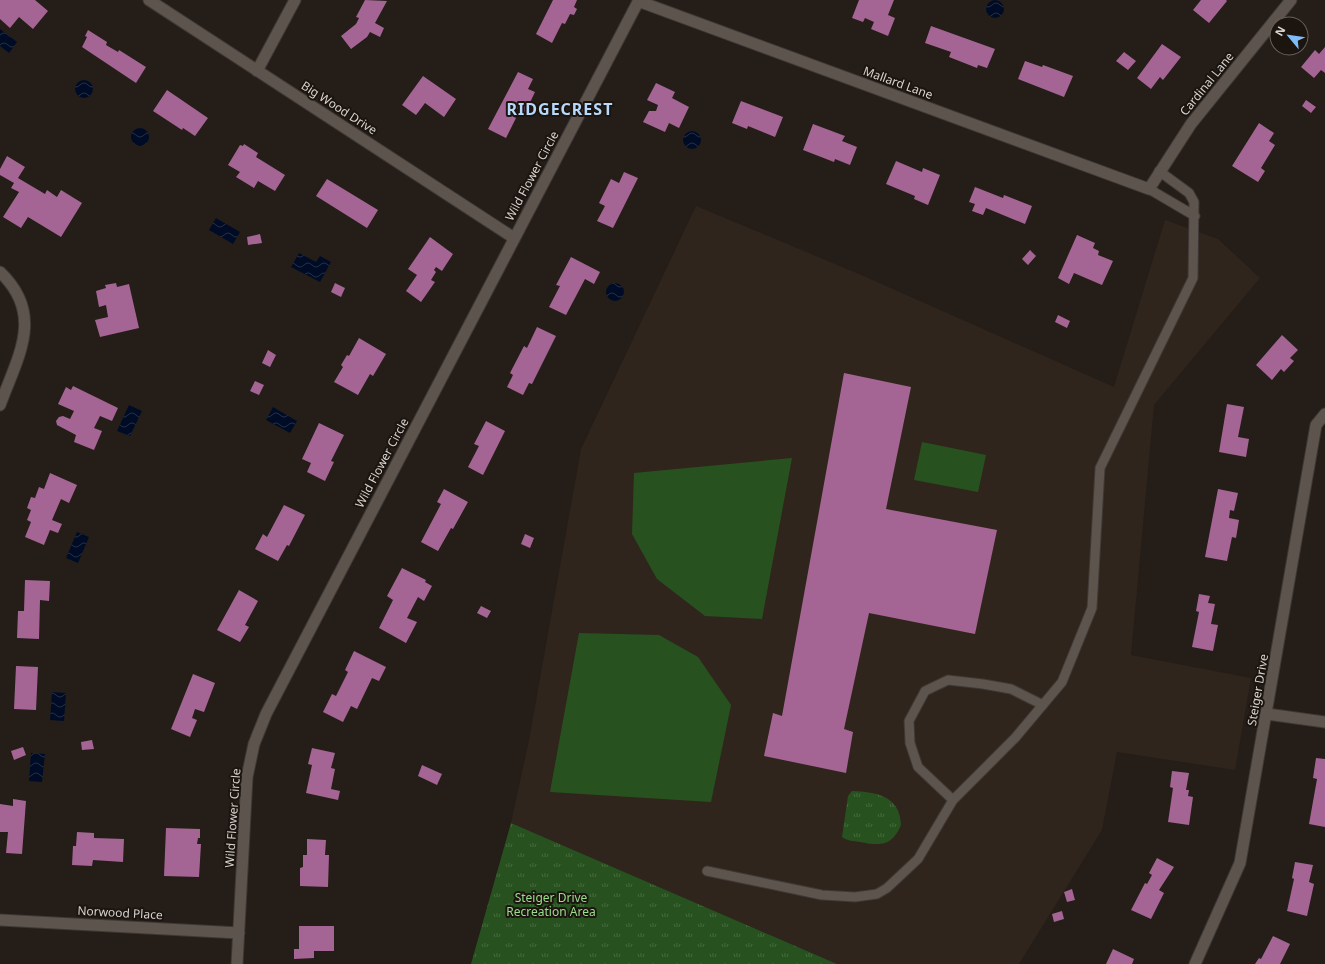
<svg xmlns="http://www.w3.org/2000/svg" width="1325" height="964" font-family="'Noto Sans',sans-serif">
<style>
.built{fill:#30251c}
.park{fill:url(#park-tufts)}
.pitch{fill:#27521f}
.water{fill:url(#water-waves)}
.building{fill:#a56594}
.lines{fill:none;stroke-linecap:round;stroke-linejoin:round}
.service-casing{stroke:#3e3835;stroke-width:11}
.minor-casing{stroke:#3e3835;stroke-width:13}
.service{stroke:#5c544d;stroke-width:9}
.minor{stroke:#5c544d;stroke-width:11}
.labels{text-anchor:middle;stroke-width:4;stroke-linejoin:round;paint-order:stroke}
.street-label{font-size:12px;fill:#d8d3cf;stroke:#1b140f}
.park-label{font-size:12px;fill:#99df8b;stroke:#1b140f}
.district-label{font-size:16px;font-weight:bold;letter-spacing:1px;fill:#b6d8fa;stroke:#1b140f}
</style>
<defs>
<pattern id="park-tufts" width="24" height="20" patternUnits="userSpaceOnUse"><rect width="24" height="20" fill="#27521f"/><path d="M3 7l-1-3M5 7V3M7 7l1-3M15 17l-1-3M17 17v-4M19 17l1-3" fill="none" stroke="#466a3e"/></pattern>
<pattern id="water-waves" width="16" height="10" patternUnits="userSpaceOnUse"><rect width="16" height="10" fill="#000c26"/><path d="M0 5q4-4 8 0t8 0" fill="none" stroke="#242e44"/></pattern>
</defs>
<rect width="100%" height="100%" fill="#241d18"/>
<!-- built -->
<path class="built" d="M696,206l163,68 255,113 51,-167 53,19 42,39 -106,127 -23,250 120,23 -16,92 -118,-18 -15,78 -83,134h-182l-326,-141 18,-83 52,-291z"/>
<!-- park -->
<path class="park" d="M852,791c25,1 48,5 49,34 -9,21 -20,21 -41,17 -6,-1 -13,-1 -18,-5l6,-41z
M511,823l326,141h-366z"/>
<!-- pitch -->
<path class="pitch" d="M922,442l64,13 -8,37 -64,-12z
M792,458l-30,161 -57,-3 -48,-37 -25,-45 2,-61z
M579,633l80,2 39,22 33,48 -20,97 -161,-10z"/>
<!-- water -->
<path class="water" d="M986 9a9 9 0 1 1 18 0a9 9 0 1 1-18 0Z
M0,29l17,13 -8,11 -9,-7z
M75 89a9 9 0 1 1 18 0a9 9 0 1 1-18 0Z
M131 137a9 9 0 1 1 18 0a9 9 0 1 1-18 0Z
M683 140a9 9 0 1 1 18 0a9 9 0 1 1-18 0Z
M216,218l24,14 -7,12 -24,-14z
M299,253l17,9 4,-6 11,6 -11,20 -29,-15z
M606 292a9 9 0 1 1 18 0a9 9 0 1 1-18 0Z
M129,405l13,6 -12,25 -13,-5z
M273,407l24,14 -7,12 -24,-13z
M77,532l12,5 -11,26 -12,-5z
M52,692l14,1 -2,28 -14,-1z
M31,753l14,1 -3,28 -13,-1z"/>
<!-- building -->
<path class="building" d="M0,0h35l13,11 -15,18 -14,-12 -9,11 -10,-9z
M365,0l22,1 -12,22 9,5 -4,9 -10,-5 -3,5 -16,12 -10,-13 15,-12 3,-6 -3,-1z
M553,0h24l-3,7 3,2 -3,6 -4,-1 -5,10 -3,-1 -10,20 -16,-9z
M859,0h35l-6,15 7,3 -7,18 -17,-7 3,-7 -9,-4 -2,4 -11,-4z
M1201,0h25l1,1 -18,22 -16,-13z
M931,26l64,23 -8,19 -9,-3 -1,3 -28,-11 2,-5 -26,-9z
M88,30l19,12 -1,3 12,7 1,-2 27,17 -10,16 -54,-36 5,-10 -2,-1z
M1162,44l19,13 -18,23 -3,-3 -9,12 -14,-11z
M1325,47v26l-4,-3 -7,8 -13,-11 14,-17 4,4z
M1124,52l12,9 -8,9 -12,-9z
M1025,61l17,6 1,-2 30,11 -9,21 -46,-18z
M518,72l15,7 -5,10 7,3 -10,21 -9,-5 -4,8 4,2 -10,20 -18,-9z
M423,76l33,23 -12,18 -19,-14 -9,12 -14,-10z
M656,83l19,9 -3,6 17,9 -10,21 -10,-5 -4,9 -22,-10 6,-11h7l2,-6 -11,-5z
M167,90l41,28 -13,18 -12,-8 -1,2 -29,-19z
M1306,100l10,7 -5,6 -9,-7z
M741,101l42,16 -8,20 -27,-11 -1,3 -15,-6z
M1259,123l15,10 -5,8 6,4 -14,23 4,3 -7,11 -26,-16z
M813,124l32,12 -3,5 15,6 -7,18 -15,-6 -1,3 -31,-12z
M244,144l14,9 -2,4 29,18 -10,16 -17,-10 -4,7 -18,-11 4,-5 -12,-7 12,-20 3,1z
M7,156l18,11 -7,11 27,16 2,-4 10,7 4,-7 21,13 -21,34 -33,-20 -7,11 -18,-11 16,-25 -8,-4 3,-5 -14,-8v-6z
M896,161l26,11 1,-4 17,7 -12,30 -14,-6 1,-3 -29,-12z
M624,172l14,6 -25,50 -16,-7 8,-15 -6,-3 12,-24 8,4z
M327,179l51,31 -11,18 -51,-32z
M975,187l28,11 1,-3 28,11 -7,18 -39,-16 -3,7 -11,-4 3,-7 -6,-2z
M260,234l2,9 -14,2 -1,-8z
M1077,235l18,8 -2,5 6,3 -1,4 15,6 -11,24 -28,-12 -5,11 -11,-6z
M430,237l23,17 -11,17 -6,-4 -2,3 2,2 -5,8 4,2 -14,20 -15,-11 11,-16 -9,-6z
M1030,250l6,6 -8,9 -6,-6z
M571,257l29,15 -6,12 -9,-5 -19,36 -17,-8 11,-21 -4,-1z
M116,283l1,4 12,-3 10,44 -39,9 -5,-17 13,-3 -2,-12 -7,2 -3,-16 10,-3 -1,-3z
M335,283l10,5 -4,9 -10,-5z
M1058,315l12,6 -3,7 -12,-6z
M537,327l19,9 -24,48 -3,-1 -6,12 -16,-8 6,-12 -3,-2 14,-27 3,2z
M1282,335l16,15 -8,8 4,3 -10,11 -3,-3 -9,11 -16,-15z
M359,338l27,16 -13,22 -3,-2 -12,21 -24,-13 9,-15 -2,-2 6,-10 2,1z
M268,350l8,5 -6,12 -8,-4z
M844,373l67,14 -25,122 111,21 -22,104 -106,-21 -25,116 9,3 -7,41 -82,-17 9,-43 9,3z
M255,381l9,4 -5,10 -9,-4z
M73,386l45,22 -6,13 -12,-5 -6,12 8,3 -8,19 -20,-8 2,-7 -19,-10 -1,-4 3,-4 4,-1 7,3 4,-8 -16,-7 8,-17 5,3z
M1227,404l17,3 -6,30 11,2 -3,18 -27,-5z
M486,421l19,10 -22,44 -15,-8 11,-21 -5,-2z
M319,423l25,12 -13,26 3,1 -9,19 -18,-9 4,-9 -9,-4z
M50,473l27,12 -8,18 -8,-4 -9,21 10,4 -4,9 -8,-3 -6,15 -19,-8 6,-15 -4,-2 4,-10 -4,-2 4,-11 4,1 4,-11 5,2z
M444,489l24,13 -15,27 -2,-1 -13,23 -17,-9 20,-38 -4,-2z
M1218,489l20,4 -4,18 -4,-1 -1,8 10,2 -3,18 -4,-1 -5,24 -22,-4z
M284,505l21,10 -16,31 -2,-1 -9,16 -23,-12 8,-15 4,3z
M525,534l9,4 -4,10 -9,-4z
M402,568l24,12 -1,2 7,4 -8,15 -6,-4 -11,21 10,4 -11,21 -27,-15 14,-28 -6,-4z
M25,580l25,1 -1,20 -9,-1 -1,39 -22,-1 1,-27h6z
M239,590l19,11 -13,24 4,2 -9,15 -23,-12z
M1199,594l11,2 -2,7 7,1 -4,20 7,1 -5,26 -21,-4 7,-35 -3,-1z
M481,606l10,5 -4,7 -10,-5z
M354,651l32,16 -7,14 -7,-3 -15,31 -6,-3 -8,16 -20,-10 9,-18 4,2 12,-24 -3,-2z
M16,666l22,1 -2,43 -22,-1z
M193,674l22,9 -11,29 -9,-3 -3,9 5,2 -7,17 -19,-8z
M92,740l2,9 -12,1 -1,-8z
M23,747l3,8 -12,5 -3,-9z
M312,748l23,5 -4,15 4,1 -4,20 9,2 -2,9 -32,-7 6,-28 -4,-1z
M1316,758l9,1v68l-16,-3 8,-45 -4,-1z
M422,765l20,9 -5,11 -19,-9z
M1172,771l17,2 -3,17h3l-1,6 5,1 -4,28 -21,-3 5,-34 -3,-1z
M13,799l13,2 -4,53 -16,-1 2,-21h-8v-28l13,2z
M166,828l34,1v9h-2l-1,6h4l-2,33 -35,-1z
M77,832l17,1v5l30,1 -1,23 -30,-2 -1,6 -20,-1 1,-19h3z
M307,839l19,1 -1,15h4l-1,32 -28,-1v-18l3,-1v-12h4z
M1157,858l17,9 -15,23 5,3 -13,26 -20,-9 14,-27 2,1 5,-9 -3,-2z
M1295,862l18,3 -4,17 5,2 -7,32 -20,-5 7,-32 -2,-1z
M1072,889l3,11 -8,2 -3,-10z
M1062,911l2,8 -10,3 -2,-8z
M299,926h35v25h-20v7l-20,1v-10h5z
M1273,936l17,8 -10,20h-25l4,-6 2,1z
M1113,949l21,10 -2,5h-26z"/>
<g class="lines">
<!-- service casing -->
<g class="service-casing">
<path id="service" d="M1149,189l46,27
M953,800l-35,-33 -8,-24 -1,-22 16,-30 23,-11 35,4 28,5 32,16
M707,871l115,24 33,2 22,-3 10,-6 31,-29 35,-59 62,-62 47,-56 30,-74 8,-140 93,-190 1,-76 -5,-9 -30,-22"/>
</g>
<!-- minor casing -->
<g class="minor-casing">
<path id="minor" d="M149,0l365,238
M638,1l511,188 42,-65 100,-124
M257,71l38,-71
M0,272c45,43 18,84 0,133
M1267,714l58,8
M0,920l239,13
M237,964l10,-187 7,-33 12,-30 373,-714
M1195,964l45,-101 76,-438 9,-11"/>
</g>
<!-- service -->
<use href="#service" class="service"/>
<!-- minor -->
<use href="#minor" class="minor"/>
</g>
<g class="labels">
<!-- street labels -->
<g class="street-label">
<text transform="translate(898 83) rotate(20)" y="4">Mallard Lane</text>
<text transform="translate(1207 84) rotate(-51)" y="4">Cardinal Lane</text>
<text transform="translate(339 108) rotate(33)" y="4">Big Wood Drive</text>
<text transform="translate(532 176) rotate(-62)" y="4">Wild Flower Circle</text>
<text transform="translate(382 463) rotate(-62)" y="4">Wild Flower Circle</text>
<text transform="translate(1258 690) rotate(-80)" y="4">Steiger Drive</text>
<text transform="translate(233 818) rotate(-86)" y="4">Wild Flower Circle</text>
<text transform="translate(120 913) rotate(3)" y="4">Norwood Place</text>
</g>
<!-- park labels -->
<g class="park-label">
<text x="551" y="902">Steiger Drive<tspan x="551" dy="14">Recreation Area</tspan></text>
</g>
<!-- district labels -->
<g class="district-label">
<text x="560" y="115">RIDGECREST</text>
</g>
</g>
<!-- north arrow -->
<g transform="translate(1289 36) rotate(299)"><circle r="19" fill="#1b140f" stroke="#67605c"/>
<path d="M0-3L7 15L0 10L-7 15Z" fill="#7fbdfa"/>
<text y="-6" font-size="11" font-weight="bold" text-anchor="middle" fill="#d8d3cf">N</text>
</g>
</svg>
